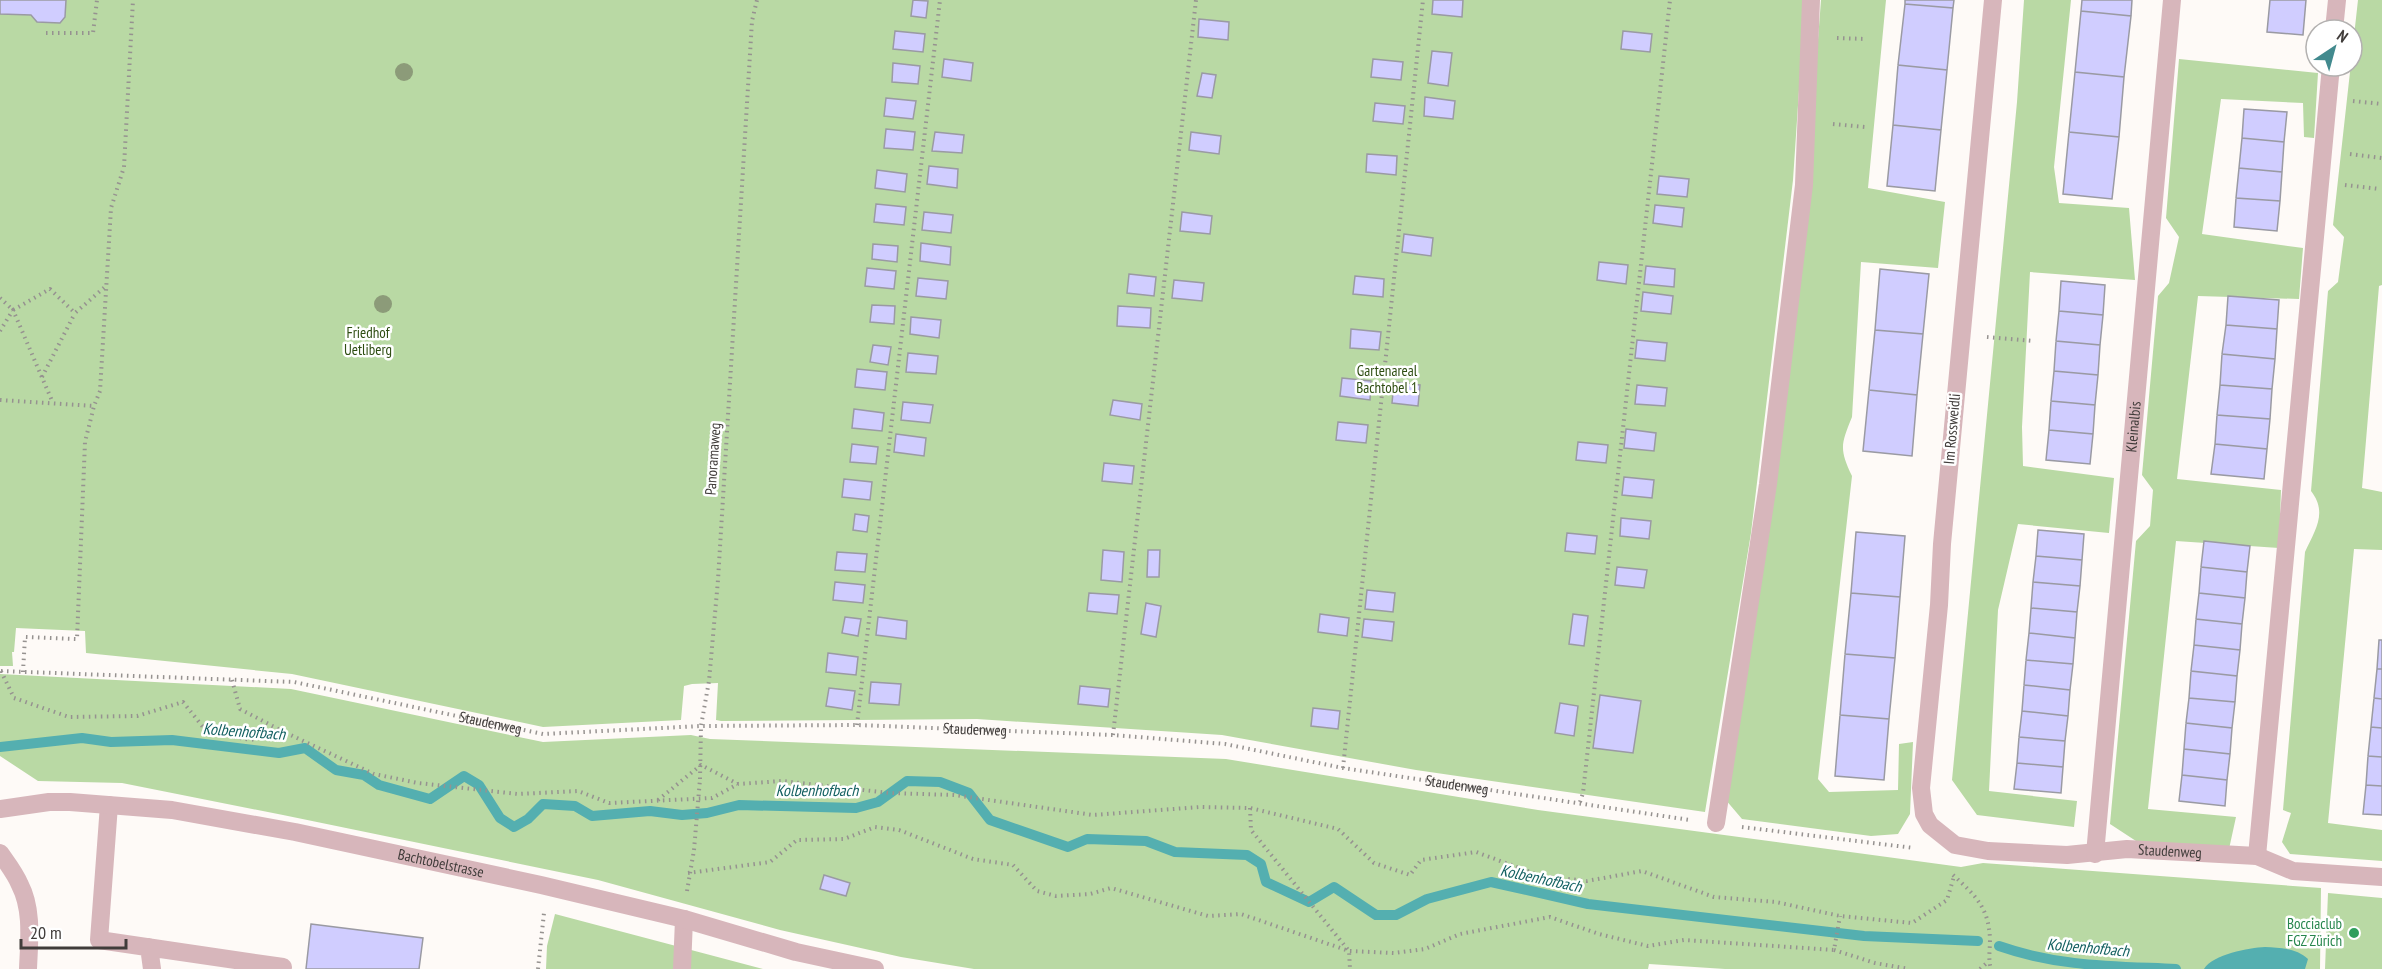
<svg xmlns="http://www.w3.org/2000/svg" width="2382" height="969" font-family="'PT Sans Narrow',sans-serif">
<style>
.green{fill:#b9d9a4}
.water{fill:#54afb0}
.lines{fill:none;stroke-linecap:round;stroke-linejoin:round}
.stream{stroke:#54afb0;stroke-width:10}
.building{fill:#d0cdff;stroke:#9a9aa3;stroke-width:1.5}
.path{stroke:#969290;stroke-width:4;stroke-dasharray:1.5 4.5;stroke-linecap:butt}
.service{stroke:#d7b6bb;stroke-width:18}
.minor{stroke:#d7b6bb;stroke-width:18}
.path-bridge{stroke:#969290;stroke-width:4;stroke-dasharray:1.5 4.5;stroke-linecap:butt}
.tree{fill:#8c9b79}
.leisure-dot{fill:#2e9e5b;stroke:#fff;stroke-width:2}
.labels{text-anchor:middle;stroke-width:5;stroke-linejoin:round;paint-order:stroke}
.park-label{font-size:15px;fill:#2e4d12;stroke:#fff}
.street-label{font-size:15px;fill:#403c3a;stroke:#fff}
.leisure-label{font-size:15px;fill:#27864d;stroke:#fff;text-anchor:end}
.water-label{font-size:16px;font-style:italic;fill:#136061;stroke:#fff}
</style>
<rect width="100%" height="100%" fill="#fefaf7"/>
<!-- green -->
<path class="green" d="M0,0h1805l-12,180 -42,353 -46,279 -289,-42 -194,-35 -245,-16 -256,2 -5,-1 2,-37 -26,1 -8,2 -3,34 -138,7 -251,-53 -206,-21 -1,-22 -69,-3 -2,24h-2l1,14h-13z
M1821,0h65l-18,188 77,14 -7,66 -77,-6 -9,155c-11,27 -13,32 0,59l-34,303 11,13 69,-2 1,-46 14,-2 -3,72 -12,20 -27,2 -129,-17 -17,-20 89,-706z
M2024,0h47l-17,167 5,36 70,5 6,72 -105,-8 -8,155 1,39 91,12 -5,55 -91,-9 -20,86 -9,181 88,10 -3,26 -97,-12 -25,-35 65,-678z
M2358,0h24v285l-3,1 -17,202 20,4v58l-28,-1 -26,274 54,7v31l-92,-7 -8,-12 9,-29 -8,-3 22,-258c10,-22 23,-39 6,-61l17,-200 10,-9 6,-45 -11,-12z
M2179,59l139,14 -4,65 -10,-1 -1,-34 -82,-4 -19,135 101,14 -4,51 -101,-3 -21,183 104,11 -2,58 -103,-7 -28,268 88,8 -7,32 -93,-8 -26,-17 26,-283 14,-15 3,-36 -11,-15 16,-179 11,-13 10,-46 -13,-19z
M0,674l291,15 252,53 148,-7 19,4 516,20 312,51 423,57 22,-4 338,25 -1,81h-595l-76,-5 -1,5h-674l-73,-12 -121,-27 -182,-50 -315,-65 -161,-32 -84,-2 -38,-25z
M2328,893l54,5v71h-57z
M555,914l208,55h-217l1,-23z"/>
<!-- water -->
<path class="water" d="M2265,947c15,1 32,1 43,12l-3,10h-101c9,-15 45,-21 61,-22z"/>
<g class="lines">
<!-- stream -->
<path class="stream" d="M0,747l82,-9 29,4 61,-2 107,13 26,-5 31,22 28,5 15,10 51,14 34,-23 15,9 21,33 14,9 14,-8 15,-15 32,2 17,10 58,-5 32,4 25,-2 32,-8 117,3 22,-6 29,-21 33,1 29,11 21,27 78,27 19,-8 59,2 29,11 72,3 14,9 5,18 43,20 25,-15 42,28h20l31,-16 64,-17 97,22 276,32 114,5
M1999,946c60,21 115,20 177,23"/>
</g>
<!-- building -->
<path class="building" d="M0,0h66l-1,17 -5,6 -23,-1 -6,-7 -31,-1z
M913,0l15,1 -2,17 -15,-2z
M1433,0h30l-1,17 -30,-3z
M1905,0h49l-1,8 -48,-4z
M2082,0h50l-1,16 -50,-5z
M2270,0h36l-3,35 -36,-3z
M1905,4l48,4 -6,62 -49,-5z
M2081,11l50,5 -7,61 -49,-5z
M1199,19l30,3 -1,18 -30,-3z
M895,31l30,3 -2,18 -30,-3z
M1623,31l29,3 -2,18 -29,-3z
M1432,51l20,2 -4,33 -20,-3z
M944,59l29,4 -2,18 -29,-4z
M1373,59l30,3 -2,18 -30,-3z
M893,63l27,3 -2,18 -26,-2z
M1898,65l49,5 -6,60 -48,-5z
M2075,72l49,5 -5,60 -50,-5z
M1202,73l14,2 -4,23 -15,-2z
M1425,97l30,4 -2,18 -29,-3z
M886,98l30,3 -3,18 -29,-3z
M1375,103l30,3 -2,18 -30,-3z
M2244,109l43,3 -3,30 -42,-4z
M1893,125l48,5 -6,61 -48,-5z
M886,129l29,3 -2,18 -29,-2z
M935,132l29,3 -2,18 -30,-2z
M1191,132l30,4 -2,18 -30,-4z
M2069,132l50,5 -7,62 -49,-5z
M2242,138l42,4 -2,30 -43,-4z
M1367,154l30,2 -1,19 -30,-3z
M929,166l29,3 -1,19 -30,-4z
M2239,168l43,4 -2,29 -44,-3z
M877,170l30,4 -2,18 -30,-4z
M1659,176l30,3 -2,18 -30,-3z
M2236,198l44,3 -3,30 -43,-4z
M876,204l30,3 -2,18 -30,-3z
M1655,205l29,3 -2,19 -29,-4z
M924,212l29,3 -2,18 -29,-3z
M1182,212l30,4 -2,18 -30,-3z
M1404,234l29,4 -2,18 -29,-4z
M921,243l30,4 -1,18 -30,-4z
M873,244l25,2 -1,16 -25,-3z
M1599,262l29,3 -2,19 -29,-4z
M1646,266l29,3 -1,18 -30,-3z
M867,268l29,3 -2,18 -29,-3z
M1880,269l49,5 -6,60 -48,-4z
M1129,274l27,3 -2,19 -27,-3z
M1355,276l29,3 -1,18 -30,-3z
M918,278l30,3 -2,18 -30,-3z
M1174,280l30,3 -2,18 -30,-3z
M2061,281l44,4 -2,30 -44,-4z
M1643,292l30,4 -2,18 -30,-3z
M2228,296l51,4 -2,29 -51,-4z
M872,305l23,1 -1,18 -24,-2z
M1118,306l33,2 -1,20 -33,-2z
M2059,311l44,4 -3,30 -44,-4z
M911,317l30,3 -2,18 -29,-4z
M2226,325l51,4 -2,30 -53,-5z
M1351,329l30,3 -2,18 -29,-2z
M1875,330l48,4 -6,61 -48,-5z
M1637,340l30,3 -2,18 -30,-3z
M2056,341l44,4 -2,30 -44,-4z
M873,345l18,2 -3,18 -18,-3z
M908,353l30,3 -2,18 -30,-2z
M2222,354l53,5 -3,30 -52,-4z
M857,369l30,3 -2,18 -30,-3z
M2054,371l44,4 -3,30 -44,-4z
M1342,378l29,3 -1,19 -30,-4z
M1394,382l26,3 -2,21 -26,-3z
M1637,385l30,3 -2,18 -30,-2z
M2220,385l52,4 -2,30 -53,-4z
M1869,390l48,5 -5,61 -49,-5z
M1113,400l29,4 -2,16 -30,-5z
M2051,401l44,4 -2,29 -44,-4z
M903,402l30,3 -3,18 -29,-3z
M854,409l30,4 -2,18 -30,-3z
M2217,415l53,4 -3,30 -52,-5z
M1338,422l30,3 -2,18 -30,-3z
M1626,429l30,4 -2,18 -30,-3z
M2049,430l44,4 -3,30 -44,-4z
M896,434l30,4 -2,18 -30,-4z
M1578,442l30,3 -2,18 -30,-3z
M852,444l26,3 -2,17 -26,-2z
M2215,444l52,5 -3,30 -53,-5z
M1104,463l30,3 -2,18 -30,-3z
M1624,477l30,3 -2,18 -30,-3z
M844,479l28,3 -2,18 -28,-3z
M855,514l14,2 -2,16 -14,-2z
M1621,518l30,3 -2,18 -29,-3z
M2038,530l46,4 -2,26 -46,-4z
M1856,532l49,4 -5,61 -49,-4z
M1567,533l30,3 -2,18 -30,-3z
M2204,541l46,5 -3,26 -46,-5z
M1103,550l21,2 -2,30 -21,-2z
M1148,550h12l-1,27h-12z
M837,552l30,2 -2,18 -30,-2z
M2036,556l46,4 -2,26 -47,-4z
M1617,567l30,3 -3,18 -29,-3z
M2201,567l46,5 -2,26 -46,-5z
M835,582l30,3 -2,18 -30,-3z
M2033,582l47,4 -3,26 -46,-4z
M1367,590l28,3 -2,19 -28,-3z
M1089,593l30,2 -2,19 -30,-3z
M1851,593l49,4 -5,61 -50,-4z
M2199,593l46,5 -3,26 -46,-5z
M1146,603l15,3 -5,31 -15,-3z
M2031,608l46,4 -2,26 -46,-5z
M1320,614l29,4 -2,18 -29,-4z
M1573,614l15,2 -4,30 -15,-2z
M845,617l16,2 -3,17 -16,-3z
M878,617l29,4 -1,18 -30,-4z
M1364,619l30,3 -2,19 -30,-4z
M2196,619l46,5 -2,26 -46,-5z
M2029,633l46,5 -2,26 -47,-4z
M2379,640h3v29h-5z
M2194,645l46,5 -3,26 -46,-5z
M828,653l30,4 -2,18 -30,-3z
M1845,654l50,4 -6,61 -49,-4z
M2026,660l47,4 -3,26 -46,-5z
M2377,669h5v30l-8,-1z
M2191,671l46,5 -2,26 -46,-4z
M871,682l30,2 -2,21 -30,-2z
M2024,685l46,5 -2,26 -46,-5z
M1080,686l30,3 -2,18 -30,-3z
M829,688l26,3 -3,19 -26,-4z
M1600,695l41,6 -8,52 -40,-5z
M2189,698l46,4 -3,26 -46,-5z
M2374,698l8,1v29l-11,-1z
M1560,703l18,3 -4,30 -19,-3z
M1313,708l27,3 -2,18 -27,-3z
M2022,711l46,5 -3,25 -46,-4z
M1840,715l49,4 -5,61 -49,-4z
M2186,723l46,5 -2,26 -46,-5z
M2371,727l11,1v29l-14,-1z
M2019,737l46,4 -2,26 -46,-4z
M2184,749l46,5 -3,26 -45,-5z
M2368,756l14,1v29l-16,-1z
M2017,763l46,4 -2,26 -47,-4z
M2182,775l45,5 -2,26 -46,-5z
M2366,785l16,1v29l-19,-1z
M824,875l26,8 -4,13 -26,-7z
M311,924l112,14 -4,31h-113z"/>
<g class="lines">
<!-- path -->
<g class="path">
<path d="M46,33h47l4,-33"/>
<path d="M1837,38l29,1"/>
<path d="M2353,101l29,3"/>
<path d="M1833,124l32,3"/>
<path d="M2350,154l32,4"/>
<path d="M2345,185l35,4"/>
<path d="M0,298l13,12 37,-21 25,24 31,-27"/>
<path d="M0,331l13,-21 40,93"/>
<path d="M1987,337l47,4"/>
<path d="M42,377l33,-64"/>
<path d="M0,400l94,6"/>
<path d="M1,671l13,27 55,19 68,-1 46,-14 24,30 44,8 31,-9 92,43 44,9 100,11 60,-3 31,12 103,-5 26,-14 44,-3 108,12 64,2 139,20 107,-8 50,1 88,21 36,34 36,12 11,-15 55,-8 65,24 46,5 55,-10 72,26 62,5 64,14 72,7 35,-23 7,-24"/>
<path id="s1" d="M1,671l293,11 249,52 158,-8 156,-1 256,10 112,9 118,24 347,52"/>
<path d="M23,672l2,-35 52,2 8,-197 9,-36 6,-15 11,-183 13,-41 9,-167"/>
<path d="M232,680l8,29 42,22"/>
<path d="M857,725l83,-725"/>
<path d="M1113,735l83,-735"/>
<path d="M1343,768l80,-768"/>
<path d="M700,779l1,-53 8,-45 9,-101 34,-559 5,-21"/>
<path d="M658,800l43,-35 37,19"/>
<path d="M1580,802l3,-9 87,-793"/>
<path d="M1250,808l1,22 98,121 1,18"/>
<path d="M1742,827l172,21"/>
<path d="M688,873l82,-11 27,-22 47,-1 31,-12 24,3 74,29 40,6 24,26 19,5 34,-2 21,-6 97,28 33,-2 108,37 45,2 31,-4 35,-15 90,-17 49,17 49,12 36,-6 150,10 6,-34"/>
<path d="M1953,875c23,21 36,33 37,65 0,10 -2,19 1,29"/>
<path d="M687,891l7,-41"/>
<path d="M1834,950l41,13 34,6"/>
<path d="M538,969l6,-56"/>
<path d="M1980,969l9,-8"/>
</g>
<!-- service -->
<path class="service" d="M109,805l-10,135 184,27
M1716,823l52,-339 36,-299 7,-185
M0,853c7,10 15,20 20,32 13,25 9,57 8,84
M149,947l3,22
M682,969l2,-50"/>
<!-- minor -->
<g class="minor">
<path id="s2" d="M1993,0l-51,544 -3,61 -18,183 3,26 6,11 25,20 33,6 79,4 60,-6 130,7 36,15 89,6"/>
<path d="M2334,30l3,-30"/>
<path id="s3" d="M0,809l49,-7h21l102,8 123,22 246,53 143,34 112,33 79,17"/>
<path id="s4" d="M2095,854l77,-854"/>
<path d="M2257,856l74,-790"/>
</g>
<!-- path-bridge -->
<path class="path-bridge" d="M694,850l6,-71"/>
</g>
<!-- trees -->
<g class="tree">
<circle cx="404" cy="72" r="9"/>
<circle cx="383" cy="304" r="9"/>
</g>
<!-- markers -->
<circle class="leisure-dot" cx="2354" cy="933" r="6"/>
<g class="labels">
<!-- park labels -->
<g class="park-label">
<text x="368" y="338">Friedhof<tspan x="368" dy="17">Uetliberg</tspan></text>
<text x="1387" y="376">Gartenareal<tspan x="1387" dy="17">Bachtobel 1</tspan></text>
</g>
<!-- street labels -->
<g class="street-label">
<text dy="5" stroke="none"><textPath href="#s4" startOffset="429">Kleinalbis</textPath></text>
<text transform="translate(1952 429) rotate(-85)" y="5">Im Rossweidli</text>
<text transform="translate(713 459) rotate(-86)" y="5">Panoramaweg</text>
<text dy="5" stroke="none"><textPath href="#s1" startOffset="494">Staudenweg</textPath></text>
<text dy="5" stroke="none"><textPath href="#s1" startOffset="980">Staudenweg</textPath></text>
<text dy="5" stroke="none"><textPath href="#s1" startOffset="1466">Staudenweg</textPath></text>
<text dy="5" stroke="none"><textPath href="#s2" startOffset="1078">Staudenweg</textPath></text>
<text dy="5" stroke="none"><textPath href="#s3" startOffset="447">Bachtobelstrasse</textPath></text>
</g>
<!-- leisure labels -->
<g class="leisure-label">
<text x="2342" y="929">Bocciaclub<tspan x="2342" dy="17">FGZ Zürich</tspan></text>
</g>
<!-- water labels -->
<g class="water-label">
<text transform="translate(244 731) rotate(4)" y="6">Kolbenhofbach</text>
<text x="817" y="796">Kolbenhofbach</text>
<text transform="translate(1541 878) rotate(12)" y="6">Kolbenhofbach</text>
<text transform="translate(2088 947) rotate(5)" y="6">Kolbenhofbach</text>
</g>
</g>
<!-- north arrow -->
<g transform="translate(2334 48) rotate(36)"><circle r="28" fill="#ffffff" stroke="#b3b1b0" stroke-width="1.5"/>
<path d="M0-4.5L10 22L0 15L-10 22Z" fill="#428a8e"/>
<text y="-9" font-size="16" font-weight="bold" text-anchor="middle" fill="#403c3a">N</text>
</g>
<!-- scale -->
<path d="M21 939v9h105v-9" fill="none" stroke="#403c3a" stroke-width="3"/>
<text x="30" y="939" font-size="18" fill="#403c3a" stroke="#ffffff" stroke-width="4.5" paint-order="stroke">20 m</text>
</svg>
